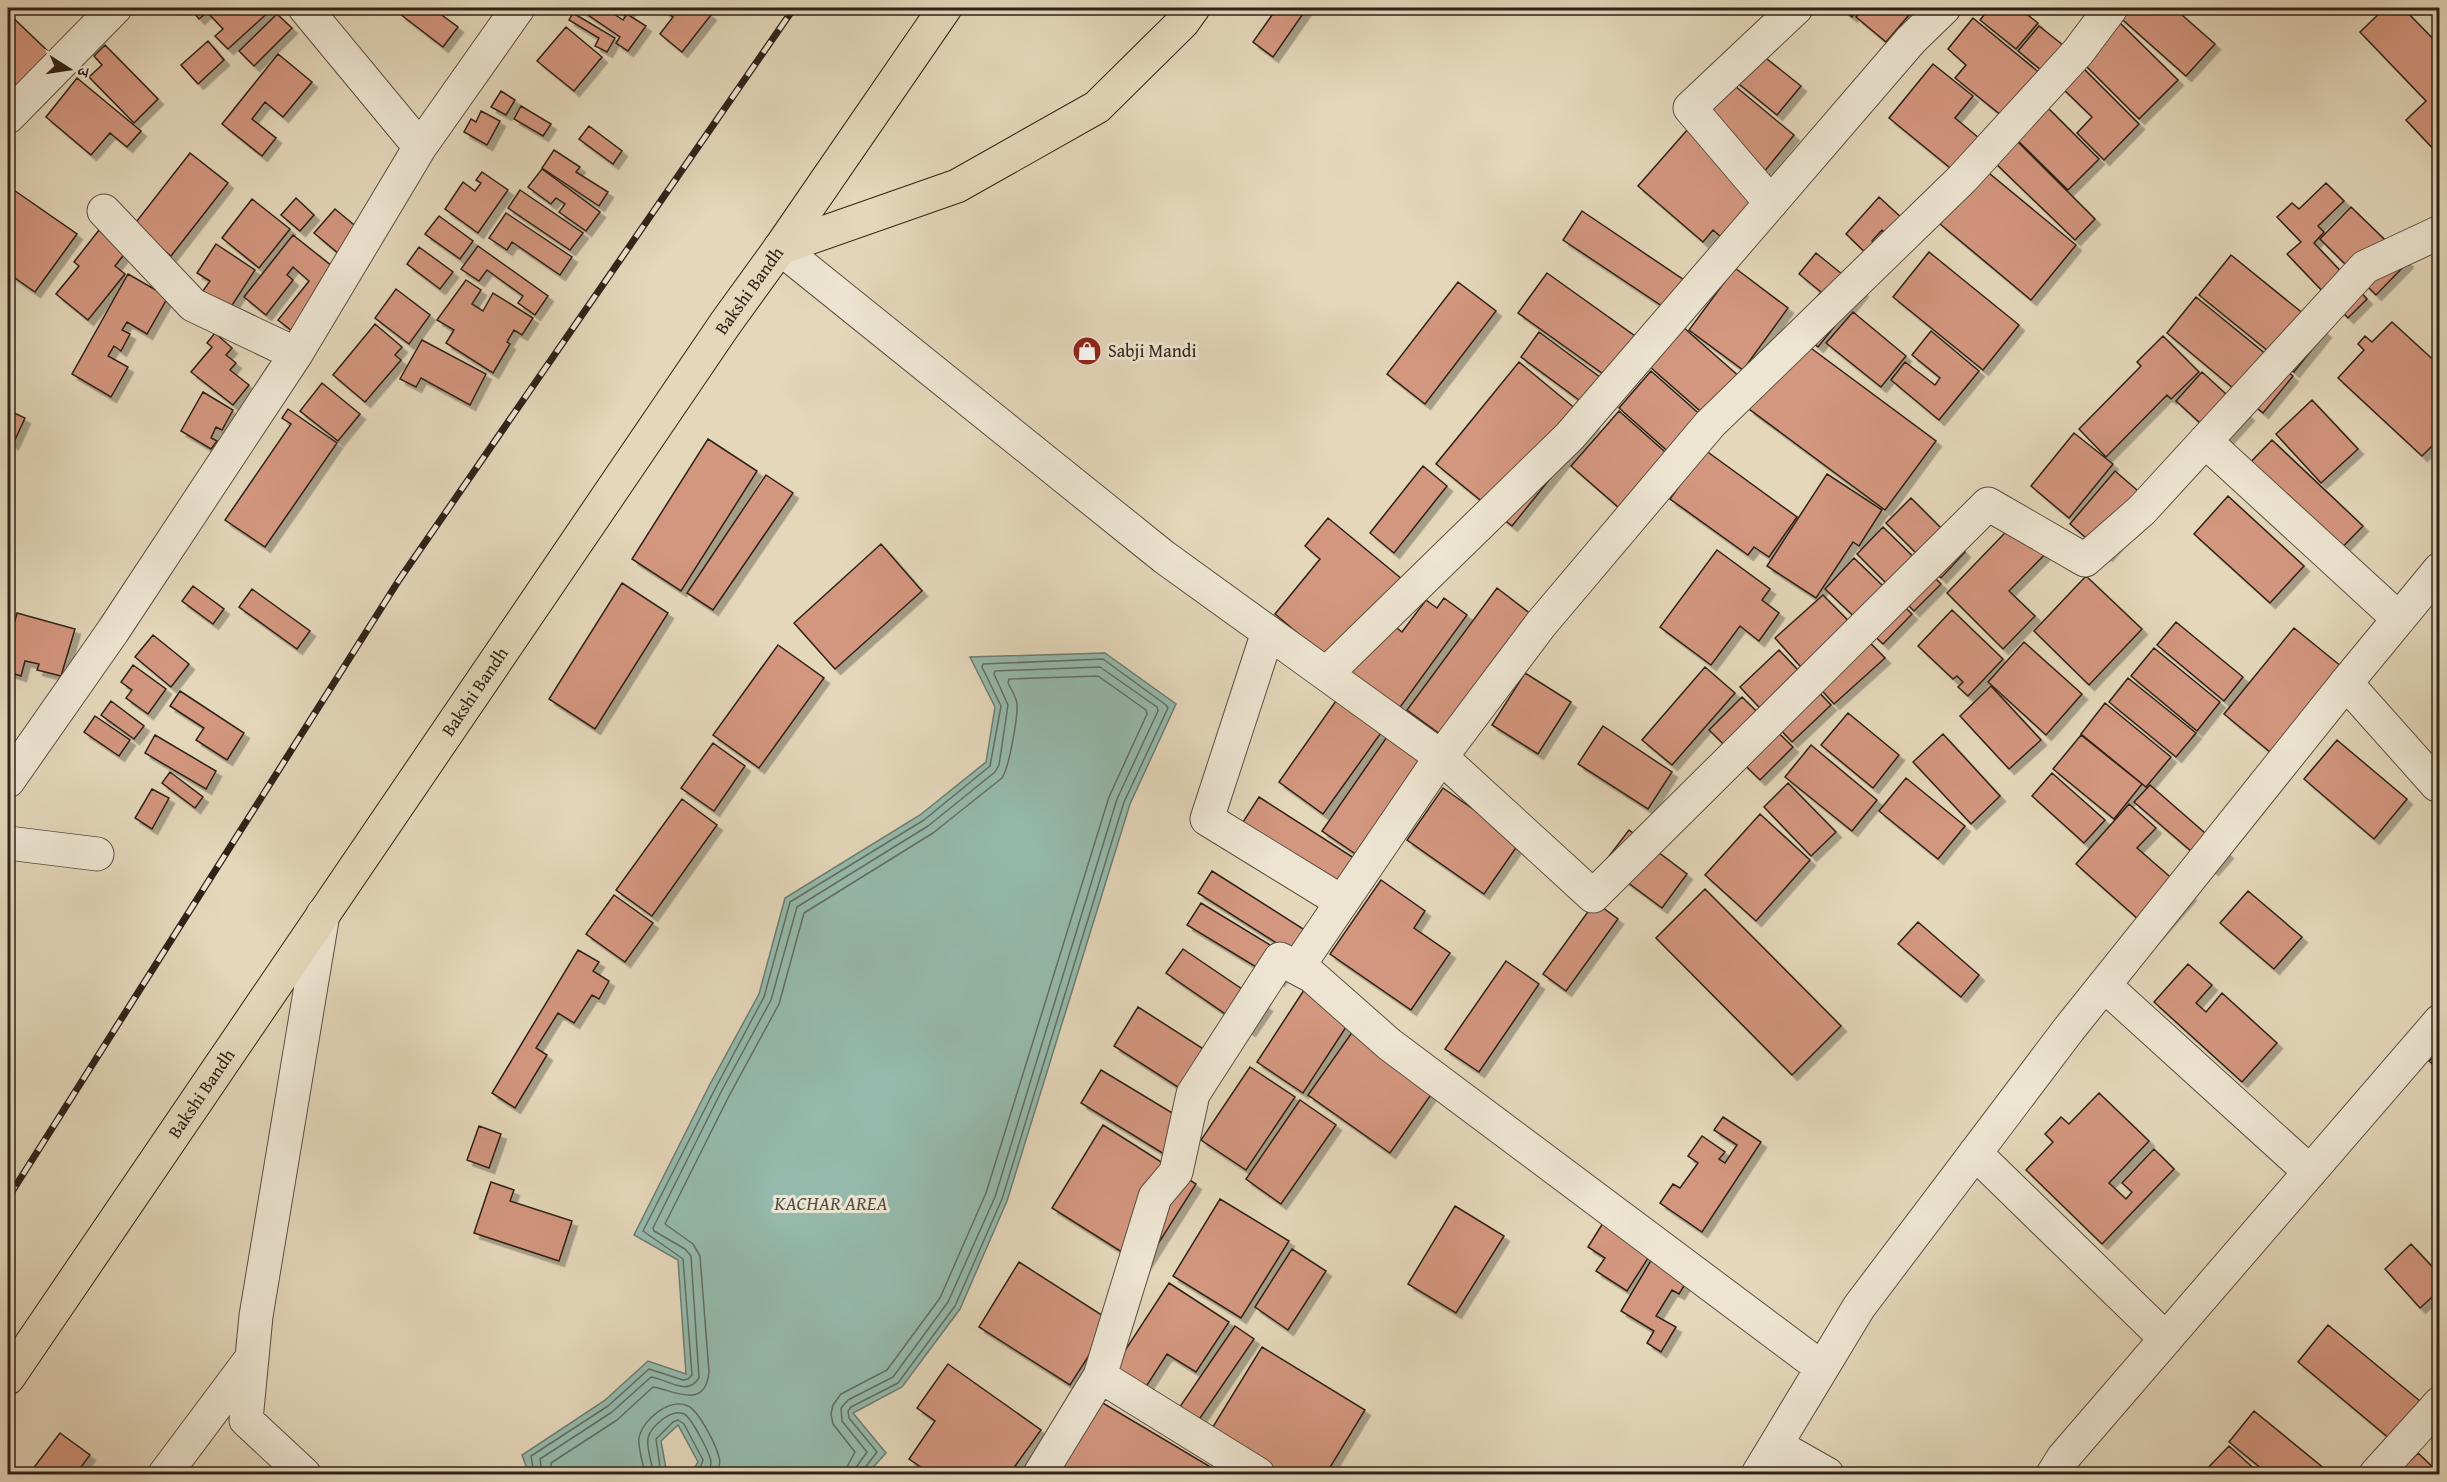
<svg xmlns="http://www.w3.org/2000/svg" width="2447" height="1482" font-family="'Gentium Book Plus','Noto Serif Devanagari',serif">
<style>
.water{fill:#95baad;stroke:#6d7d72;stroke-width:1.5}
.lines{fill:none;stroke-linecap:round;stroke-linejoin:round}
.shore{stroke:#626e63;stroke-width:1.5}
.building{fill:#d3967e;stroke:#302219;stroke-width:1.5;filter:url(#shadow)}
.minor-casing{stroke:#5d4f41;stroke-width:35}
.major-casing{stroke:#302219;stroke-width:35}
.minor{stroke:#ede5d2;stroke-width:33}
.major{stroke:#e4d7ba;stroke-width:33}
.rail-casing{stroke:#302219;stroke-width:7}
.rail{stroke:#ede5d2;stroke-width:4.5;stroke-dasharray:14;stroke-linecap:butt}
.labels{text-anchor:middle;stroke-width:6;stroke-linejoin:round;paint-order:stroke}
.street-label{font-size:18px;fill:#302219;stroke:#ede5d2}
.poi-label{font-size:18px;fill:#302219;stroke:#ede5d2;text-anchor:start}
.water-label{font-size:20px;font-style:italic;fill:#4e5045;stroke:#ede5d2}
</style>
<defs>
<filter id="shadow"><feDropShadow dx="5.5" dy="5.5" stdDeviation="0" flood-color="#0004"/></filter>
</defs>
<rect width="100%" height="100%" fill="#e4d7ba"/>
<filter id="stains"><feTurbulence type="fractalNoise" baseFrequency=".00333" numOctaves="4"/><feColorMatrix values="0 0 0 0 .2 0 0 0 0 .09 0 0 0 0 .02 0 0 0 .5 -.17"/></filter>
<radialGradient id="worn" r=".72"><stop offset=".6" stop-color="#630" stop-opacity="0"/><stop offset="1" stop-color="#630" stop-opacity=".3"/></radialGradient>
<!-- water -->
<path class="water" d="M1105,653l71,51 -46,100 -123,397 -47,108 -58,78 -49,26 33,40 -19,21h-176l7,-12 -20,-37 -17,16 6,33h-138l-7,-19 82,-54 44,-40 38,13 -8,-114 -44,-25 75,-149 50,-92 26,-96 135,-83 66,-53 9,-55 -25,-50z"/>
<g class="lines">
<!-- shore -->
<path class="shore" d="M534,1474l-3,-18 77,-50 41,-37 34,11 5,-1 4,-4 -9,-116 -40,-28 72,-142 49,-92 26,-95 134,-82 66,-54 11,-60 -19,-39 1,-3 120,-5 63,46 2,3 -44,94 -122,397 -47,107 -57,77 -47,24 -3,4 1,7 28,34 -13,17 -1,5
M542,1474l-2,-15 72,-47 39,-35c16,2 36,20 48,1l-8,-122 -6,-7 -31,-18 -1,-3 68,-136 50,-92 26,-93 131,-81 67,-54 4,-7 9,-60 -14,-31 1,-3 105,-4 57,40 1,4 -41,88 -122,398 -47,105 -55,75 -45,23 -7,8 1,13 25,31 -10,14 -2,8
M551,1474v-11l66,-43 36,-33c21,3 52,24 56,-15l-9,-116 -7,-12 -28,-20 64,-128 50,-92 25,-91 129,-80 69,-55c7,-10 16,-61 15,-74 -1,-8 -6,-15 -9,-21l1,-4 89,-3 48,34 1,4 -38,83 -123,396 -46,105 -53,72 -46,24 -8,11 -2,9 2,10 22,28 -7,13 -2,9
M645,1474c-2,-11 -7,-25 -6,-36 3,-18 31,-41 49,-32 11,5 28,39 31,51 2,6 0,12 -2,17
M654,1474c-2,-10 -8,-26 -6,-36 3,-12 24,-30 36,-24 7,3 26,39 27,48 0,5 -2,8 -5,12
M661,1474l-5,-35 17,-17 5,-2 6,4 19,36 -5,14"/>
</g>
<!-- building -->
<path class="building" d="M190,8h80l2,1 -44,40 -13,-13 8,-7 -16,-17 -8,7z
M405,8h27l26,19 -15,20 -43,-33z
M578,8h27l18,12 4,-6 19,12 -18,25 -12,-8 4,-6z
M613,8h18l-5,8z
M661,8h41l9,7 -29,37 -22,-18 13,-17z
M1277,8h30l-34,49 -20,-15z
M1841,8h18l-7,9z
M1864,8h51l-29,34 -30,-25z
M1990,8h29l19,15 -22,26 -36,-29z
M2120,8h54l41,36 -29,32 -71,-63z
M2385,8h18l37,38v110l-34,-36 20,-19 -66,-69z
M8,13l47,45 -31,34 -11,-10 -5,6z
M573,13l42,25 -8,14 -12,-6 4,-8 -30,-18z
M277,14l15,14 -38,38 -15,-15z
M1973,18l74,61 -35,45 -57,-46 11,-13 -18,-16z
M2116,19l62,61 -39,39 -61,-61z
M2039,26l29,23 -21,26 -29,-24z
M566,27l36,30 -28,34 -37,-30z
M208,41l16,19 -26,24 -17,-19z
M105,45l53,54 -24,24 -45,-46 13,-12 -8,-9z
M1757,51l44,35 -24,29 -43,-35z
M278,54l34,28 -29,35 -18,-15 -13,17 24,19 -14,18 -40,-32z
M1933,64l40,32 -18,22 36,30 -26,32 -76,-62z
M2079,64l60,60 -35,36 -27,-27 15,-16 -33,-32z
M77,78l64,53 -14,16 -17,-14 -19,22 -45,-38z
M1729,81l65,54 -30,37 -65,-54z
M501,91l14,9 -9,15 -15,-8z
M2045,105l54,54 -31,31 -54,-53z
M521,106l30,18 -8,12 -29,-17z
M481,111l19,10 -13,24 -23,-13 7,-13 5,3z
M1695,121l79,69 -46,53 -15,-13 -10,12 -65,-56z
M589,126l33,25 -9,13 -34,-25z
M2012,136l83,83 -20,21 -85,-82z
M554,150l26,17 -4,5 32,20 -9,14 -57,-38z
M190,153l38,30 -57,73 -38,-30z
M542,169l58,43 -14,19 -27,-19 6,-8 -9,-6 -5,6 -23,-17z
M1984,169l92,76 -45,55 -91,-76z
M482,172l26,18 -30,43 -33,-24 18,-27 12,9 6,-8 -5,-3z
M2326,183l18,18 -26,25 6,6 -10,11 53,56 -19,19 -61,-64 14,-12 -24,-25 15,-14 7,6z
M8,186l69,48 -42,58 -27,-19z
M520,190l63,43 -13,17 -62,-42z
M1879,197l26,24 -16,16 -7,-7 -10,11 9,8 -9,10 -26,-25z
M296,198l18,17 -14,16 -19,-16z
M252,199l38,30 -31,39 -37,-30z
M2351,207l57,55 -32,33 -56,-56z
M335,209l30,25 -20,25 -31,-26z
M1582,211l108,73 -19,28 -108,-72z
M506,213l66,44 -12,18 -48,-33 -5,8 -18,-12z
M439,216l34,25 -13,18 -35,-25z
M99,230l27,22 -11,14 10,8 -37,46 -32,-26 23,-28 -5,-4z
M293,235l49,39 -46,60 -18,-14 31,-39 -16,-14 -6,8 6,5 -27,35 -22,-18z
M216,244l39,26 -30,46 -27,-18 12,-17 -13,-8z
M478,246l70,50 -13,19 -17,-12 5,-7 -36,-26 -8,11 -18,-12z
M419,247l34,25 -13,17 -33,-25z
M1929,252l90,73 -36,45 -90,-73z
M1816,253l47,38 -45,56 -24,-21 27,-34 -22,-18z
M2231,255l95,77 -32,40 -95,-77z
M1735,268l53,40 -45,62 -54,-40z
M1547,273l102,73 -29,40 -102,-73z
M128,274l40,23 -21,37 -20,-12 -5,8 8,4 -9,17 -7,-5 -6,10 20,11 -17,30 -39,-23z
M466,280l15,10 -9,14 11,7 10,-18 40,25 -11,17 -8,-5 -7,12 3,2 -17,29 -47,-30 8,-13 -17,-10z
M1458,282l38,29 -71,93 -38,-30z
M396,289l34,26 -21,29 -34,-26z
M2196,297l97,79 -30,37 -96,-80z
M1853,312l53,44 -25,31 -55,-44z
M2392,322l48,44v72l-18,18 -84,-78 26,-28 -6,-6 7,-8 7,6z
M375,324l27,23 -7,8 6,5 -36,42 -32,-27z
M1683,327l58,51 -34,39 -58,-51z
M1931,331l48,40 -40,49 -48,-40 14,-18 30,23 5,-7 -28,-23z
M1539,332l77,57 -18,25 -77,-57z
M215,333l17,15 -6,7 10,8 -6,7 19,15 -16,20 -42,-33 21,-25 -5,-4z
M2163,336l36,36 -28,27 -4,-4 -61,62 -27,-28 62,-63 -4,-4z
M422,340l64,34 -16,31 -49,-27 -5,9 -16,-8z
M1800,340l136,101 -51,69 -136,-101z
M1519,362l75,62 -82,102 -76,-62z
M1651,371l53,47 -32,37 -53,-47z
M2202,372l47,43 -26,29 -47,-43z
M322,383l38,31 -22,27 -38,-30z
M203,392l30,18 -11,20 -6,-3 -5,11 6,3 -6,8 -30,-18z
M2312,400l46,49 -37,34 -45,-49z
M288,409l49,34 -72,104 -40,-27 66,-96 -9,-6z
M8,410l17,8 -12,26 -5,-2z
M1619,411l54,48 -47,55 -55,-48z
M2074,433l39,31 -44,54 -38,-32z
M708,439l49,32 -76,120 -49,-32z
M2272,440l91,86 -32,33 -90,-87z
M1705,450l92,67 -28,40 -15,-10 -6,8 -78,-56z
M1423,466l24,20 -53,67 -24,-20z
M2115,471l37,32 -45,53 -37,-32z
M1827,474l55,36 -23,36 -6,-4 -37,56 -49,-32z
M766,475l27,18 -80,117 -26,-17z
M2228,496l76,70 -34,37 -76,-69z
M1911,498l54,54 -24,26 -55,-55z
M2026,511l31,31 -48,49 26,25 -32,33 -56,-56z
M1328,518l80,66 -69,84 -64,-54 45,-55 -15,-13z
M1883,527l58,57 -27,27 -57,-57z
M881,544l41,47 -87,78 -41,-46z
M1717,550l53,39 -8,11 17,13 -20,28 -19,-15 -29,39 -51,-38z
M1854,558l58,56 -29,30 -58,-55z
M2086,576l56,53 -53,56 -55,-54z
M622,583l46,30 -73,116 -46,-30z
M193,586l31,23 -11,15 -31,-23z
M1497,588l43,33 -89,121 -44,-32z
M252,589l58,42 -13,18 -58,-42z
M1823,595l62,63 -51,46 -59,-66z
M1444,598l23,17 -69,95 -56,-41 43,-50 17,13 24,-32 11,8z
M1952,610l51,49 -35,37 -10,-9 5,-5 -6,-6 -4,3 -35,-33z
M17,613l58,16 -14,47 -24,-6 2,-6 -14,-3 -4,15 -13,-4v-24z
M2176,622l67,55 -19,24 -67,-56z
M2294,628l58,47 -71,86 -57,-47z
M153,635l36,29 -18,23 -36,-30z
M2024,642l58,52 -36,41 -58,-53z
M778,645l46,33 -65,90 -46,-33z
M2154,648l66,54 -23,29 -66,-55z
M1779,650l52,55 -39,37 -52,-55z
M133,665l33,24 -18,25 -22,-16 6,-8 -11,-8z
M1705,667l30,26 -63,72 -30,-25z
M1525,673l46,29 -33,52 -46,-29z
M2128,678l68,55 -20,24 -67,-55z
M1991,686l50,54 -32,29 -49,-53z
M180,691l64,42 -17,27 -31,-20 8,-12 -34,-22z
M1742,697l51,50 -33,33 -51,-50z
M1338,698l45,32 -60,84 -44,-32z
M111,701l33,25 -10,13 -33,-24z
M2105,703l66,54 -25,30 -65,-53z
M1848,713l51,42 -26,33 -52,-43z
M95,716l35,24 -11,16 -35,-24z
M1603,726l69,46 -24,37 -70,-45z
M1389,734l38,25 -67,98 -38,-26z
M1943,734l57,62 -29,28 -58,-62z
M155,735l61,36 -10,18 -61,-36z
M2081,735l61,49 -28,35 -61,-50z
M2337,740l70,59 -33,40 -70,-60z
M713,743l32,23 -31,45 -33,-23z
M1811,745l66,55 -25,31 -67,-54z
M170,772l33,25 -8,11 -33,-25z
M2052,773l53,47 -21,23 -52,-47z
M1906,778l59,48 -27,33 -59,-48z
M1788,783l48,49 -25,24 -47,-49z
M2150,785l78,68 -15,17 -79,-68z
M1443,788l77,54 -36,52 -77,-54z
M152,789l17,9 -17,31 -17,-11z
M1259,797l95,61 -27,44 -93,-66z
M682,799l35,26 -65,91 -36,-26z
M2129,804l27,24 -19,20 54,47 -35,40 -80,-71z
M1760,814l50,46 -54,61 -51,-46z
M1629,830l58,44 -25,34 -59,-44z
M1212,871l99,63 -14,22 -99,-63z
M1381,880l44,31 -11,17 36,25 -39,57 -81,-56z
M1705,889l136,137 -49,49 -136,-137z
M2248,891l54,46 -28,32 -54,-46z
M614,895l39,28 -28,39 -39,-28z
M1595,902l23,17 -52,72 -23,-17z
M1201,903l92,56 -14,22 -92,-56z
M1918,922l61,53 -18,22 -63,-53z
M1183,949l84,57 -17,25 -84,-58z
M578,950l21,12 -6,9 16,10 -10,18 -7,-4 -18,28 -16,-10 -22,35 11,7 -32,53 -23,-15z
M1506,961l33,23 -60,88 -34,-23z
M2188,964l24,21 -16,18 10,9 16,-19 55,50 -35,39 -88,-80z
M1306,987l46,31 -49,75 -46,-31z
M1138,1007l81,52 -24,39 -81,-52z
M1358,1024l82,58 -50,71 -82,-58z
M2440,1051v20l-11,-10z
M1250,1067l45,30 -49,73 -45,-30z
M1101,1070l83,50 -20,34 -83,-51z
M2099,1093l50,48 -40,42 17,16 6,-7 -10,-9 32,-34 20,20 -72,75 -76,-74 27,-28 -8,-8 16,-17 8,7z
M1300,1100l36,25 -55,79 -35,-25z
M1723,1117l38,25 -59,90 -42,-29 13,-19 7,4 18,-25 -10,-7 14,-20 23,16 -6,7 6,4 12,-18 -23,-15z
M1103,1125l93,59 -52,82 -92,-58z
M479,1126l22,8 -12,34 -22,-8z
M491,1182l23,8 -4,11 62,20 -13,40 -85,-28z
M1220,1199l69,42 -48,77 -68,-42z
M1455,1206l49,30 -48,77 -48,-29z
M1611,1210l48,31 -32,50 -31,-20 9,-13 -17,-11z
M1665,1237l36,21 -22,36 -7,-4 -16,26 20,11 -15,25 -14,-9 7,-12 -33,-20z
M2411,1244l29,31v15l-20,18 -35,-39z
M1292,1249l34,22 -38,59 -33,-23z
M1019,1262l92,59 -41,64 -91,-58z
M1169,1283l60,39 -33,50 -29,-18 -25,39 -31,-21z
M2328,1325l98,81 -30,38 -98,-82z
M1235,1326l19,13 -58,85 -19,-13z
M1262,1347l103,63 -39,64h-43l-72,-44z
M948,1364l93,66 -26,36 11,8h-95l-22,-15 26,-38 -18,-13z
M1101,1402l113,67 -3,5h-153z
M2254,1411l77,63h-63l-39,-32z
M60,1433l30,22 -14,19h-47z
M2229,1446l31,28h-58z
M2418,1453l22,21h-43z"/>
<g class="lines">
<!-- minor casing -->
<g class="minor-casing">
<path id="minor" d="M305,8l115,139
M8,117l107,-109
M1771,203l-81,-95 106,-100
M104,211l89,94 103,49
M780,248l384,309 277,200 100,-133 169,-200 252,-245 116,-127 33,-44
M2205,441l194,178
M1268,632l-61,187 135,83
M1326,674l244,-238 341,-396 33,-32
M2346,683l94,-114
M8,781l105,-150 183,-277 124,-207 98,-139
M8,843l89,11
M1297,968l144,-211 152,139 395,-392 97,56 57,-50 223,-243 75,-35
M2104,985l206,187
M1975,1153l191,186
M1100,1376l55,-179 21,-25 17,-78 87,-135 32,17 77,68 433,324
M1776,1445l51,29
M165,1474l86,-115
M304,1474l-58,-54 10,-104 67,-402
M1040,1474l60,-98 158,98
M1758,1474l101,-167 210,-278 277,-346 91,102 3,-3
M2053,1474l10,-16 377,-437
M2376,1474l64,-71"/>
</g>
<!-- major casing -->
<g class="major-casing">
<g id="major">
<path d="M780,248l177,-62 140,-79 86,-85 10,-14"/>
<path id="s1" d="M8,1378l717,-1054 55,-76 165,-240"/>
</g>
</g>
<!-- minor -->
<use href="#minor" class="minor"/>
<!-- major -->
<use href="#major" class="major"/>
<!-- rail casing -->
<g class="rail-casing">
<path id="rail" d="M8,1198l391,-618 395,-572"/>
</g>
<!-- rail -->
<use href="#rail" class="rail"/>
</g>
<!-- icons -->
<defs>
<g id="shop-disc" transform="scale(1.5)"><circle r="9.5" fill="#8f2418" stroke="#ede5d2"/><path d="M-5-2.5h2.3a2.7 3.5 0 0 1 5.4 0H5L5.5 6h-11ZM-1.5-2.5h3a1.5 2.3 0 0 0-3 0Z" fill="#fff"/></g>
</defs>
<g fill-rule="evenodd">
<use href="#shop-disc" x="1087" y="351"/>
</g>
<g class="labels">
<!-- street labels -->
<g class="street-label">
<text dy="6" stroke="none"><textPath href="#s1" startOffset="1316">Bakshi Bandh</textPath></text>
<text dy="6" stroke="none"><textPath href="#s1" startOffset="830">Bakshi Bandh</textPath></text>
<text dy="6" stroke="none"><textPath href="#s1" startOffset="344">Bakshi Bandh</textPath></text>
</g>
<!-- poi labels -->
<g class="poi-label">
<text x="1108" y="357">Sabji Mandi</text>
</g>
<!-- water labels -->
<g class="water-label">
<text x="831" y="1210">KACHAR AREA</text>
</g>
</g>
<!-- margin -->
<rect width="2447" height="1482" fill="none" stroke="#e4d7ba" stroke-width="30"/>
<rect x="9" y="9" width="2429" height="1464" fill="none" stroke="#302219" stroke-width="3"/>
<rect x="15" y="15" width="2417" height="1452" fill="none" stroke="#302219" stroke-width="1.5"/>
<!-- north arrow -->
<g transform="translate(69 69) rotate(102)" stroke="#ede5d2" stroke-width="4.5" paint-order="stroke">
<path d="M0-4.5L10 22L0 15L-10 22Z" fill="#302219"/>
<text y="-9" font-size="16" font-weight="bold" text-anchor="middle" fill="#302219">उ</text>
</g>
<rect width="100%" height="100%" filter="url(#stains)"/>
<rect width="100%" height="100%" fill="url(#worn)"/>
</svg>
